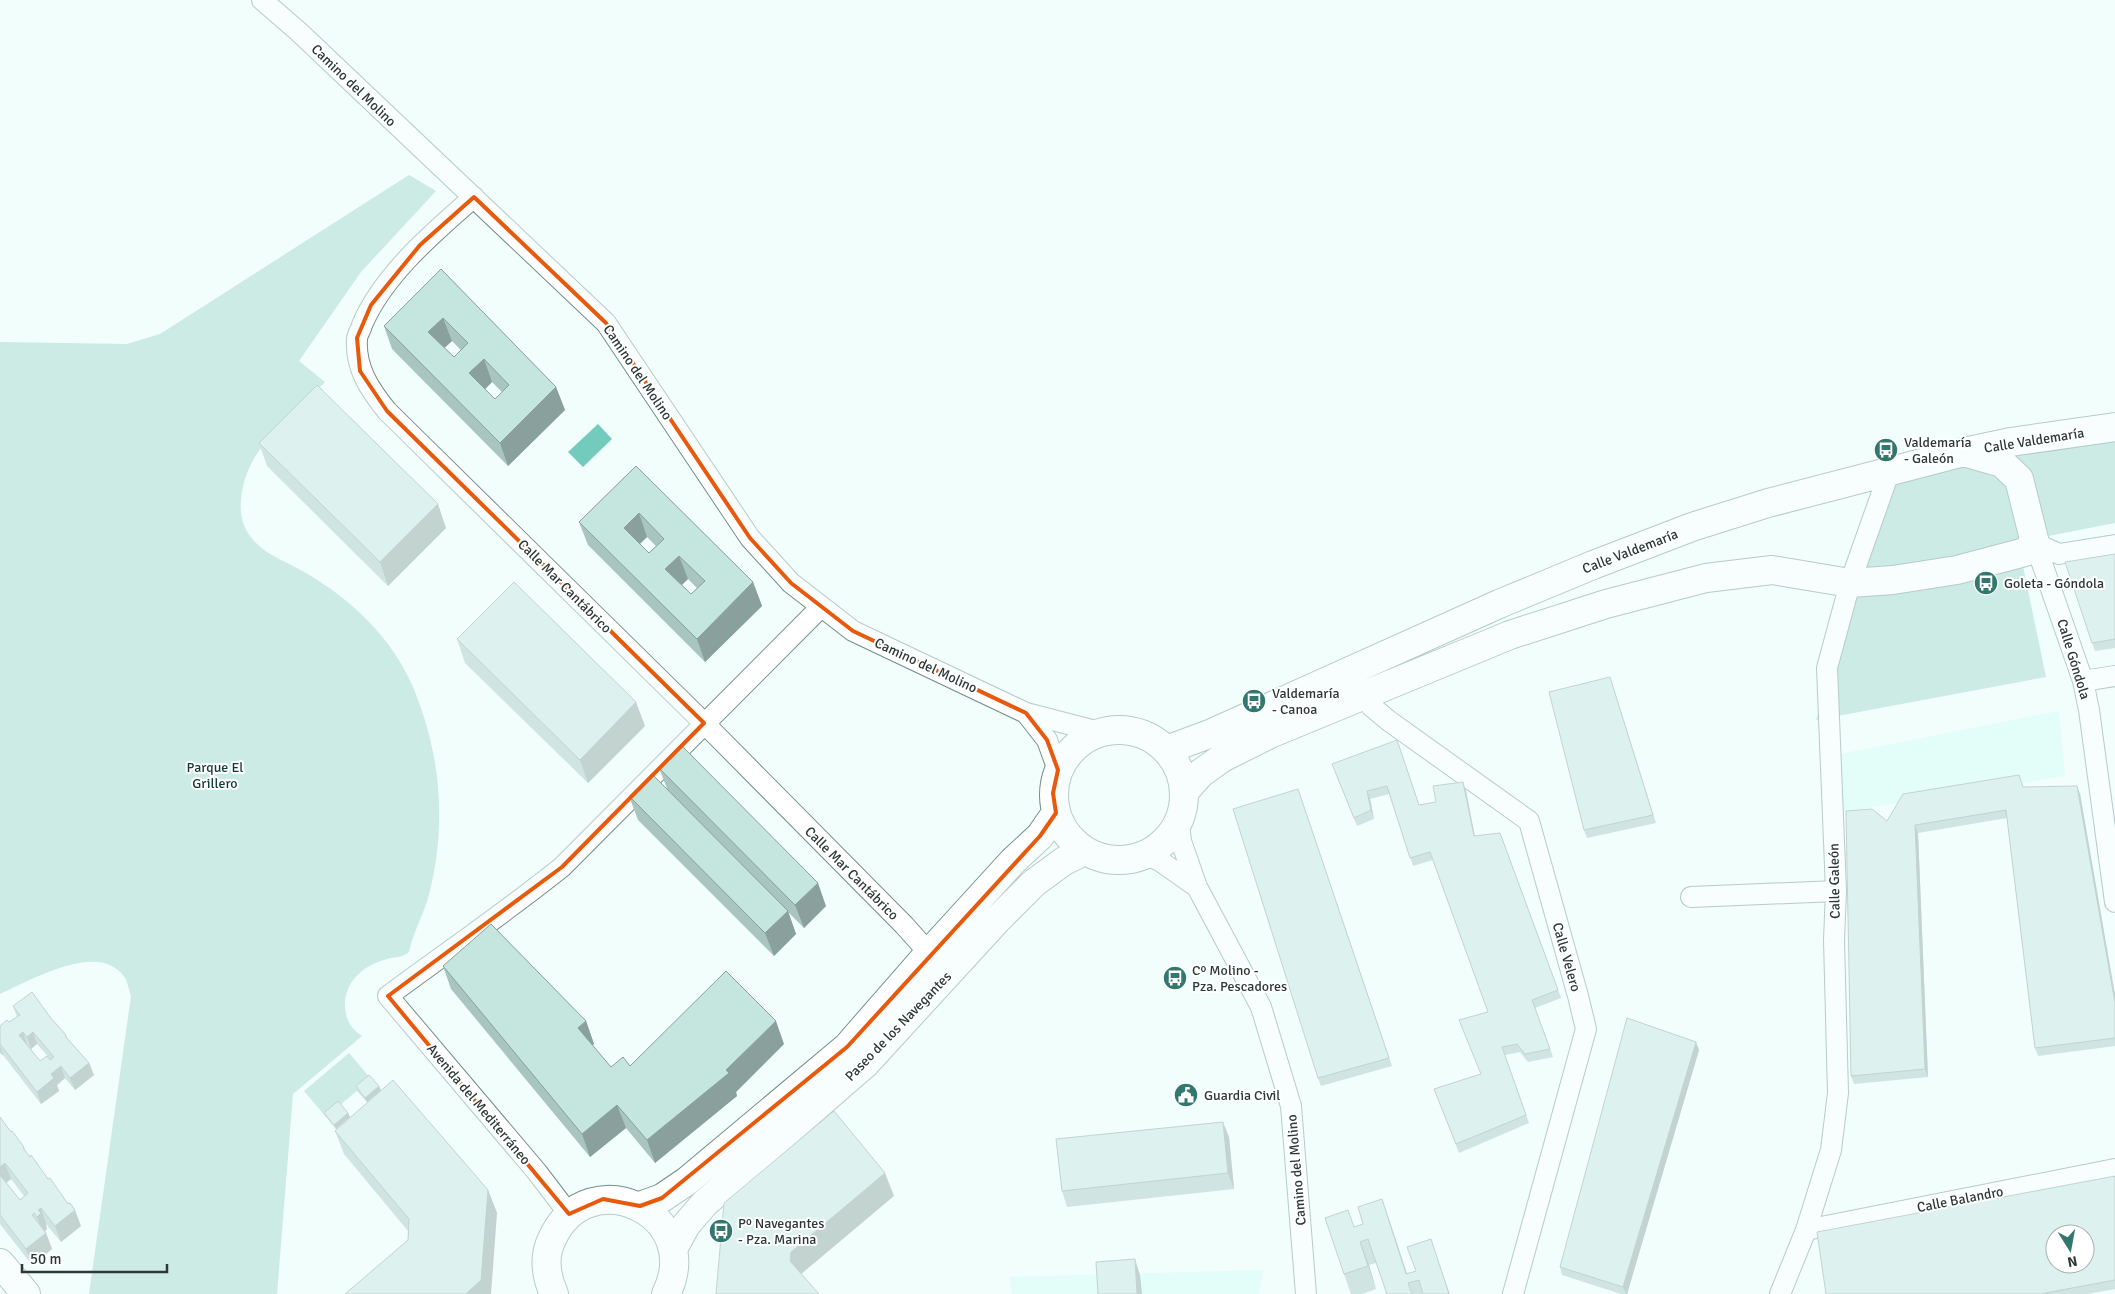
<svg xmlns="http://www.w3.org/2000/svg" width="2115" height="1294" font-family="Signika,sans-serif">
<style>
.built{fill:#d2fdf4}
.green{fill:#9fd4ca}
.water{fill:#72cbbc}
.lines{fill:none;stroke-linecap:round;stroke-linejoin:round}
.street-casing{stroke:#718f89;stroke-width:22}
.secondary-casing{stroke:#718f89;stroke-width:30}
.street{stroke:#fff;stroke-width:20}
.secondary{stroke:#fff;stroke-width:28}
.wall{fill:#a9c5c0;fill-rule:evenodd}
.shaded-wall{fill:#8aa09c}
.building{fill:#c5e5df;stroke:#8aa09c;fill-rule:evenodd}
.marked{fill:none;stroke:#e8590c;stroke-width:4;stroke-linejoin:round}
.labels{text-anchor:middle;stroke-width:4;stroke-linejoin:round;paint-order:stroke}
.street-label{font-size:14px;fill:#2c3937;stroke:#fff}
.poi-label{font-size:14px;fill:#2c3937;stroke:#fff;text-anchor:start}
.park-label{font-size:14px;fill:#113b35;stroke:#fff}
</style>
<rect width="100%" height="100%" fill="#f1fefb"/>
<!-- built -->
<path class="built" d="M2059,711l6,65 -235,38 -5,-57z
M1263,1270l-4,24h-247l-3,-17z"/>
<!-- green -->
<path class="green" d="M409,175l27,16 -75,81 -62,89 26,21 -64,66c-16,20 -29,61 -13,85 13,21 38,28 58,40 46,27 86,65 107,114 28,68 34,136 16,208 -5,19 -16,37 -20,57 -6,5 -14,5 -22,7 -23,6 -43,22 -42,48 1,13 6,22 17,29l-69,58 -16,200h-188l42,-298c-2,-5 -3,-13 -6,-18 -25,-39 -95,3 -125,16v-652l127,2 33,-10z
M2115,438v85l-97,19 28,135 -230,43 82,-246z
M349,1053l22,26 -45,38 -22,-26z"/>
<!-- water -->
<path class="water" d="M598,424l14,15 -29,28 -15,-15z"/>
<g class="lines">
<!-- street casing -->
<g class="street-casing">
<path id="street" d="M262,0l37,32 307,291 144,215 41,45 62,48 173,82 73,19
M474,197c-40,35 -91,78 -112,128 -1,5 -5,10 -5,14 -2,29 13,51 30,72l317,312 200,202 25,28
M2035,543l48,138 6,29 26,192
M2035,543l24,11 56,-9
M2083,681l32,-5
M1367,695l4,11 18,15 140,100 49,175 8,33 -73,265
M1026,713l21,27 11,30
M1179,823l2,18 16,46 64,120 30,99 15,188
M1145,855l15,6 37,26
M1691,897l145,-6
M569,1214l-32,-42 -149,-176c58,-43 118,-84 174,-129l259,-260
M1806,1230l309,-61
M1780,1294l26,-64 25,-80 7,-57 -4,-153 2,-49 -9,-223 23,-85 40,-113"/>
</g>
<!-- secondary casing -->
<g class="secondary-casing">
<path id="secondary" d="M1054 795a65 65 0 1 1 130 0a65 65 0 1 1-130 0Z
M1169,749l43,-16 287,-129 94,-39 99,-38 76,-24 196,-51 47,-10 104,-15
M1185,791l16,-18 21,-15 48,-24 240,-99 96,-31 100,-26 66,-8 78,13 43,-3 64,-10 68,-18 10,-9 -16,-64 -17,-16 -38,-11
M640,1206l22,-8 25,-17 160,-134 82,-94 84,-92 27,-25 16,-23
M673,1249l13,-24 19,-22 160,-139 132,-144 37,-37 30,-22 21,-10
M0,1263l26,31
M554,1294c-8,-18 -11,-37 -2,-55 36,-80 154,-25 114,55"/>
</g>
<!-- street -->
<use href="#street" class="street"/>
<!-- secondary -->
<use href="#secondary" class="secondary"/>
</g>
<!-- wall -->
<path class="wall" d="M441,269l115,118 9,23 -57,56 -116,-117 -8,-23zM452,341l9,9 -7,7 -10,-9zM492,382l10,10 -7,7 -10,-10z
M259,443l187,85 -58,58 -121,-120z
M636,466l117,116 9,24 -57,56 -117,-117 -9,-23zM647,537l9,9 -7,7 -9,-9zM688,579l9,9 -6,6 -9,-9z
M2115,554v94l-20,3 -30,-89z
M457,639l188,87 -57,57 -123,-120z
M1610,677l46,146 -69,15 -3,-8z
M1397,740l22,65 17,-3 30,-11 9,45 25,-3 61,165 -26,10 18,49 -25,5 -8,-10 -15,3 24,68 -70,30 -25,-64 47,-15 7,-62 -55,-152 -20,6 -24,-72 -19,5 4,20 -17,7 -22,-54z
M659,768l167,138 -22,22 -16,-16 8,22 -22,22 -136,-136 -9,-24 39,-5z
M2023,787l57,7 35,201v51l-77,10 -3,-8 -28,-230 -89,15 10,244 -74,7 -3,-8 36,-255z
M1298,789l94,277 -71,20 -3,-8z
M443,966l143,55 8,23 -2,1 19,22 19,-1 154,-22 -48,48 1,4 -82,67 -29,-35 -36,29 -139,-168z
M13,1006l37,11 16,18 2,4 21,24 5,12 -19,15 -10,-12 -8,7 2,6 -18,13 -38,-49h-1l-2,-2v-27l9,-4 8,-5zM37,1044l14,16h-1l-10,1 -9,-12z
M1699,1050l-72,244h-6l-59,-19 -2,-8z
M356,1086l25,4 -14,12 -10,-11z
M324,1113h24l2,4 -14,12 -10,-12z
M0,1117l11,15 13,15 2,5 55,74 -20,16 -15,-18v1l1,4 -2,2 1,2 6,16 -20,16 -32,-41zM11,1179l13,17 -4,4 -14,-17z
M335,1131l153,59 9,23 -89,27v-9l-64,-77z
M1229,1137l5,52 -167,18 -5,-16z
M2115,1176v113l-27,5h-262z
M1382,1199l25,75 32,-11 11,31h-63l-11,-31 -7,2 7,24 -14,5h-11l-7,-20 10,-47 9,-3z"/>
<!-- shaded-wall -->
<path class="shaded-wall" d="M443,318l9,23 -15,14 -9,-23z
M484,359l8,23 -14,14 -9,-23z
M556,387l9,23 -57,56 -8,-23z
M438,504l8,24 -58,58 -8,-24z
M639,513l8,24 -15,14 -8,-23z
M679,556l9,23 -14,13 -9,-23z
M753,582l9,24 -57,56 -8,-23z
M636,702l9,24 -57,57 -8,-23z
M1463,782l3,9 10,53 -2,-8z
M2077,786l3,8 35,201v8z
M1367,791l3,8 4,20 -3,-9z
M1915,825l3,8 10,244 -3,-8z
M818,883l8,23 -22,22 -9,-23z
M788,911l8,23 -22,22 -9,-23z
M586,1021l8,23 -8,7 -8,-23z
M776,1021l8,23 -48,48 1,4 -82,67 -8,-23 79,-70z
M23,1032l4,12 -8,-9z
M33,1032l4,12 -6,5 -4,-12z
M1696,1042l3,8 -72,244h-1l-3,-7z
M0,1046l3,9h-1l-2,-5z
M89,1063l5,12 -19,15 -5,-12z
M61,1066l4,12 -8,7 2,6 -18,13 -4,-12 14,-18z
M379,1086l2,4 -14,12 -2,-4z
M617,1105l9,23 -36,29 -8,-23z
M348,1113l2,4 -14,12 -2,-4z
M1223,1122l6,15 5,52 -6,-16z
M5,1163l6,16 -9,7 -2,-6v-13z
M885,1173l9,23 -94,79 -10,-14 1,-9z
M488,1190l9,23 -6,81h-25z
M1382,1199l8,23 20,61 -4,-9z
M41,1208l5,16v1l1,4 -4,4 -6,-16 1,-7z
M75,1210l6,16 -20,16 -6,-16z
M46,1233l6,16 -20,16 -6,-16z
M1360,1242l9,23 7,24 -8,-23z
M1135,1259l5,16 2,19h-5z"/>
<!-- building -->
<path class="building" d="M441,269l115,118 -56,56 -116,-117zM443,318l25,25 -14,14 -26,-25zM484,359l25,26 -14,14 -26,-26z
M317,385l121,119 -58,58 -121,-119z
M636,466l117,116 -56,57 -118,-117zM639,513l25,26 -15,14 -25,-25zM679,556l26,25 -14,13 -26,-25z
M2115,554v85l-23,4 -27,-81z
M514,582l122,120 -56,58 -123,-121z
M1610,677l43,138 -69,15 -35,-138z
M1397,740l22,65 17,-3 -3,-16 30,-4 11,54 26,-3 58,157 -26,10 18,49 -25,5 -8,-10 -15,3 24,68 -70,29 -22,-55 47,-15 -22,-54 29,-8 -58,-160 -20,6 -23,-72 -20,5 4,19 -17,8 -22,-54z
M682,746l136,137 -23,22 -136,-137z
M652,774l136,137 -23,22 -136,-137z
M2019,775l4,12 54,-1 38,217v35l-80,10 -29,-238 -91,15 10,244 -74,7 -5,-265 26,-2 15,12 16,-27z
M1298,789l91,269 -71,20 -85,-269z
M491,924l95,97 -8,7 33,39 12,-10 7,9 96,-95 50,50 -50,49 3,3 -82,67 -30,-35 -35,29 -139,-168z
M32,992l18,25 16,18 -1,1 24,27 -19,15 -9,-12 -10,8 3,4 -17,14 -37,-48v-18l7,-6 2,2 11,-7 -7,-9zM23,1032l4,5 6,-5 21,25 -4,3 -3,-4 -7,5 -21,-26z
M1627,1018l69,24 -73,245 -63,-20z
M369,1075l10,11 -14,12 -9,-12z
M393,1080l95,110 -7,90 -15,14h-121l63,-54 1,-21 -74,-88z
M338,1101l10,12 -14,12 -10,-12z
M834,1111l51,62 -94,79 -1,9 29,33h-103l8,-91z
M0,1117l11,15 1,-1 12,16 -1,1 7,9 1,-2 17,24 2,-1 18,26 2,-1 5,7 -20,16 -14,-18 -3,2 3,3 -4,4 -3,-4 -2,2 14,18 -20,16 -26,-34v-40l20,25 8,-7 -23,-30 -5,4z
M1223,1122l5,51 -166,18 -6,-52z
M2115,1176v104l-75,14h-214l-9,-62zM2055,1234h30v30h-30z
M1382,1199l24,75 10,-3 -9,-24 24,-8 18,55h-26l-4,-14 -11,3 4,11h-25l-19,-55 -8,3 8,24 -24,8 -19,-56 23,-8 6,17 9,-3 -5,-17z
M1135,1259l2,35h-39l-2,-32z"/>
<!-- marked area -->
<path d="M0 0H2115V1294H0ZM474,197l132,126 144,215 41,45 62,48 173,82 21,27 11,30 -5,23 3,20 -16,23 -193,211 -185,151 -22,8 -37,-7 -34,15 -181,-218 174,-129 142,-144 -317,-312 -27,-40 -3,-33 14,-33 49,-60z" fill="#f1fefb" fill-opacity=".55" fill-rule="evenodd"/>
<path class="marked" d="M474,197l132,126 144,215 41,45 62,48 173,82 21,27 11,30 -5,23 3,20 -16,23 -193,211 -185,151 -22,8 -37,-7 -34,15 -181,-218 174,-129 142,-144 -317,-312 -27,-40 -3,-33 14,-33 49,-60z"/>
<!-- icons -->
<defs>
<g id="bus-disc" transform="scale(1.25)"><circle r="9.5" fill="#33786e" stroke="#fff"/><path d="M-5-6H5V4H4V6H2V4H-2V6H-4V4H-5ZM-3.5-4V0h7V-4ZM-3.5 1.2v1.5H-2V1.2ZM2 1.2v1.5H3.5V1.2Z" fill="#fff"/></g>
<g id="civic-disc" transform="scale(1.25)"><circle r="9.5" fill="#33786e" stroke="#fff"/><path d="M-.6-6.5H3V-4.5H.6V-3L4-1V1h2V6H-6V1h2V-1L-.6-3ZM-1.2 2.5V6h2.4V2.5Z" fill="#fff"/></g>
</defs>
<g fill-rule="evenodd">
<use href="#bus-disc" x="1886" y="450"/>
<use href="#bus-disc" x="1986" y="583"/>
<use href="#bus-disc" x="1254" y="701"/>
<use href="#bus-disc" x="1175" y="978"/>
<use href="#civic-disc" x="1186" y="1095"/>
<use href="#bus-disc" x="721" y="1231"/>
</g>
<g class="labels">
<!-- street labels -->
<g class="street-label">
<text transform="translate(354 85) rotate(44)" y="5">Camino del Molino</text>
<text transform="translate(638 372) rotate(56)" y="5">Camino del Molino</text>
<text transform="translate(2034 440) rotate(-9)" y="5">Calle Valdemaría</text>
<text transform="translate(1630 551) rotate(-21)" y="5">Calle Valdemaría</text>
<text transform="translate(565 586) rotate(45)" y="5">Calle Mar Cantábrico</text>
<text transform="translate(2074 659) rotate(73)" y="5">Calle Góndola</text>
<text transform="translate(926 665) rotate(25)" y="5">Camino del Molino</text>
<text transform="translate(852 873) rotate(45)" y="5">Calle Mar Cantábrico</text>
<text transform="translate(1834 881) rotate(-91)" y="5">Calle Galeón</text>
<text transform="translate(1567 957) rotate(74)" y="5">Calle Velero</text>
<text transform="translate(898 1026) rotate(-46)" y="5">Paseo de los Navegantes</text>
<text transform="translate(479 1104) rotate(50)" y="5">Avenida del Mediterráneo</text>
<text transform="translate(1296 1170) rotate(-95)" y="5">Camino del Molino</text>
<text transform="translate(1960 1199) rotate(-11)" y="5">Calle Balandro</text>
</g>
<!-- poi labels -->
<g class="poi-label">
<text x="1904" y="447">Valdemaría<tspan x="1904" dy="16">- Galeón</tspan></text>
<text x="2004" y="588">Goleta - Góndola</text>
<text x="1272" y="698">Valdemaría<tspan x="1272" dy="16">- Canoa</tspan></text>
<text x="1192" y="975">Cº Molino -<tspan x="1192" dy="16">Pza. Pescadores</tspan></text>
<text x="1204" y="1100">Guardia Civil</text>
<text x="738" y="1228">Pº Navegantes<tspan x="738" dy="16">- Pza. Marina</tspan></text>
</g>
<!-- park labels -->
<g class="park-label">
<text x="215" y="772">Parque El<tspan x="215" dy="16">Grillero</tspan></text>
</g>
</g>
<!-- north arrow -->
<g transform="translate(2070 1249) rotate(169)"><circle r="24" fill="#ffffff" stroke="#abb0af"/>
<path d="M0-4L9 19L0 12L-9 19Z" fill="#33786e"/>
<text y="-8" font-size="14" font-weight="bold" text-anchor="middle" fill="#2c3937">N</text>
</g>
<!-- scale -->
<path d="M22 1264v8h145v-8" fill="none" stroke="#2c3937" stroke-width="2.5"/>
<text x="30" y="1264" font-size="15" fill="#2c3937" stroke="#ffffff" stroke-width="4" paint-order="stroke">50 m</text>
</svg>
